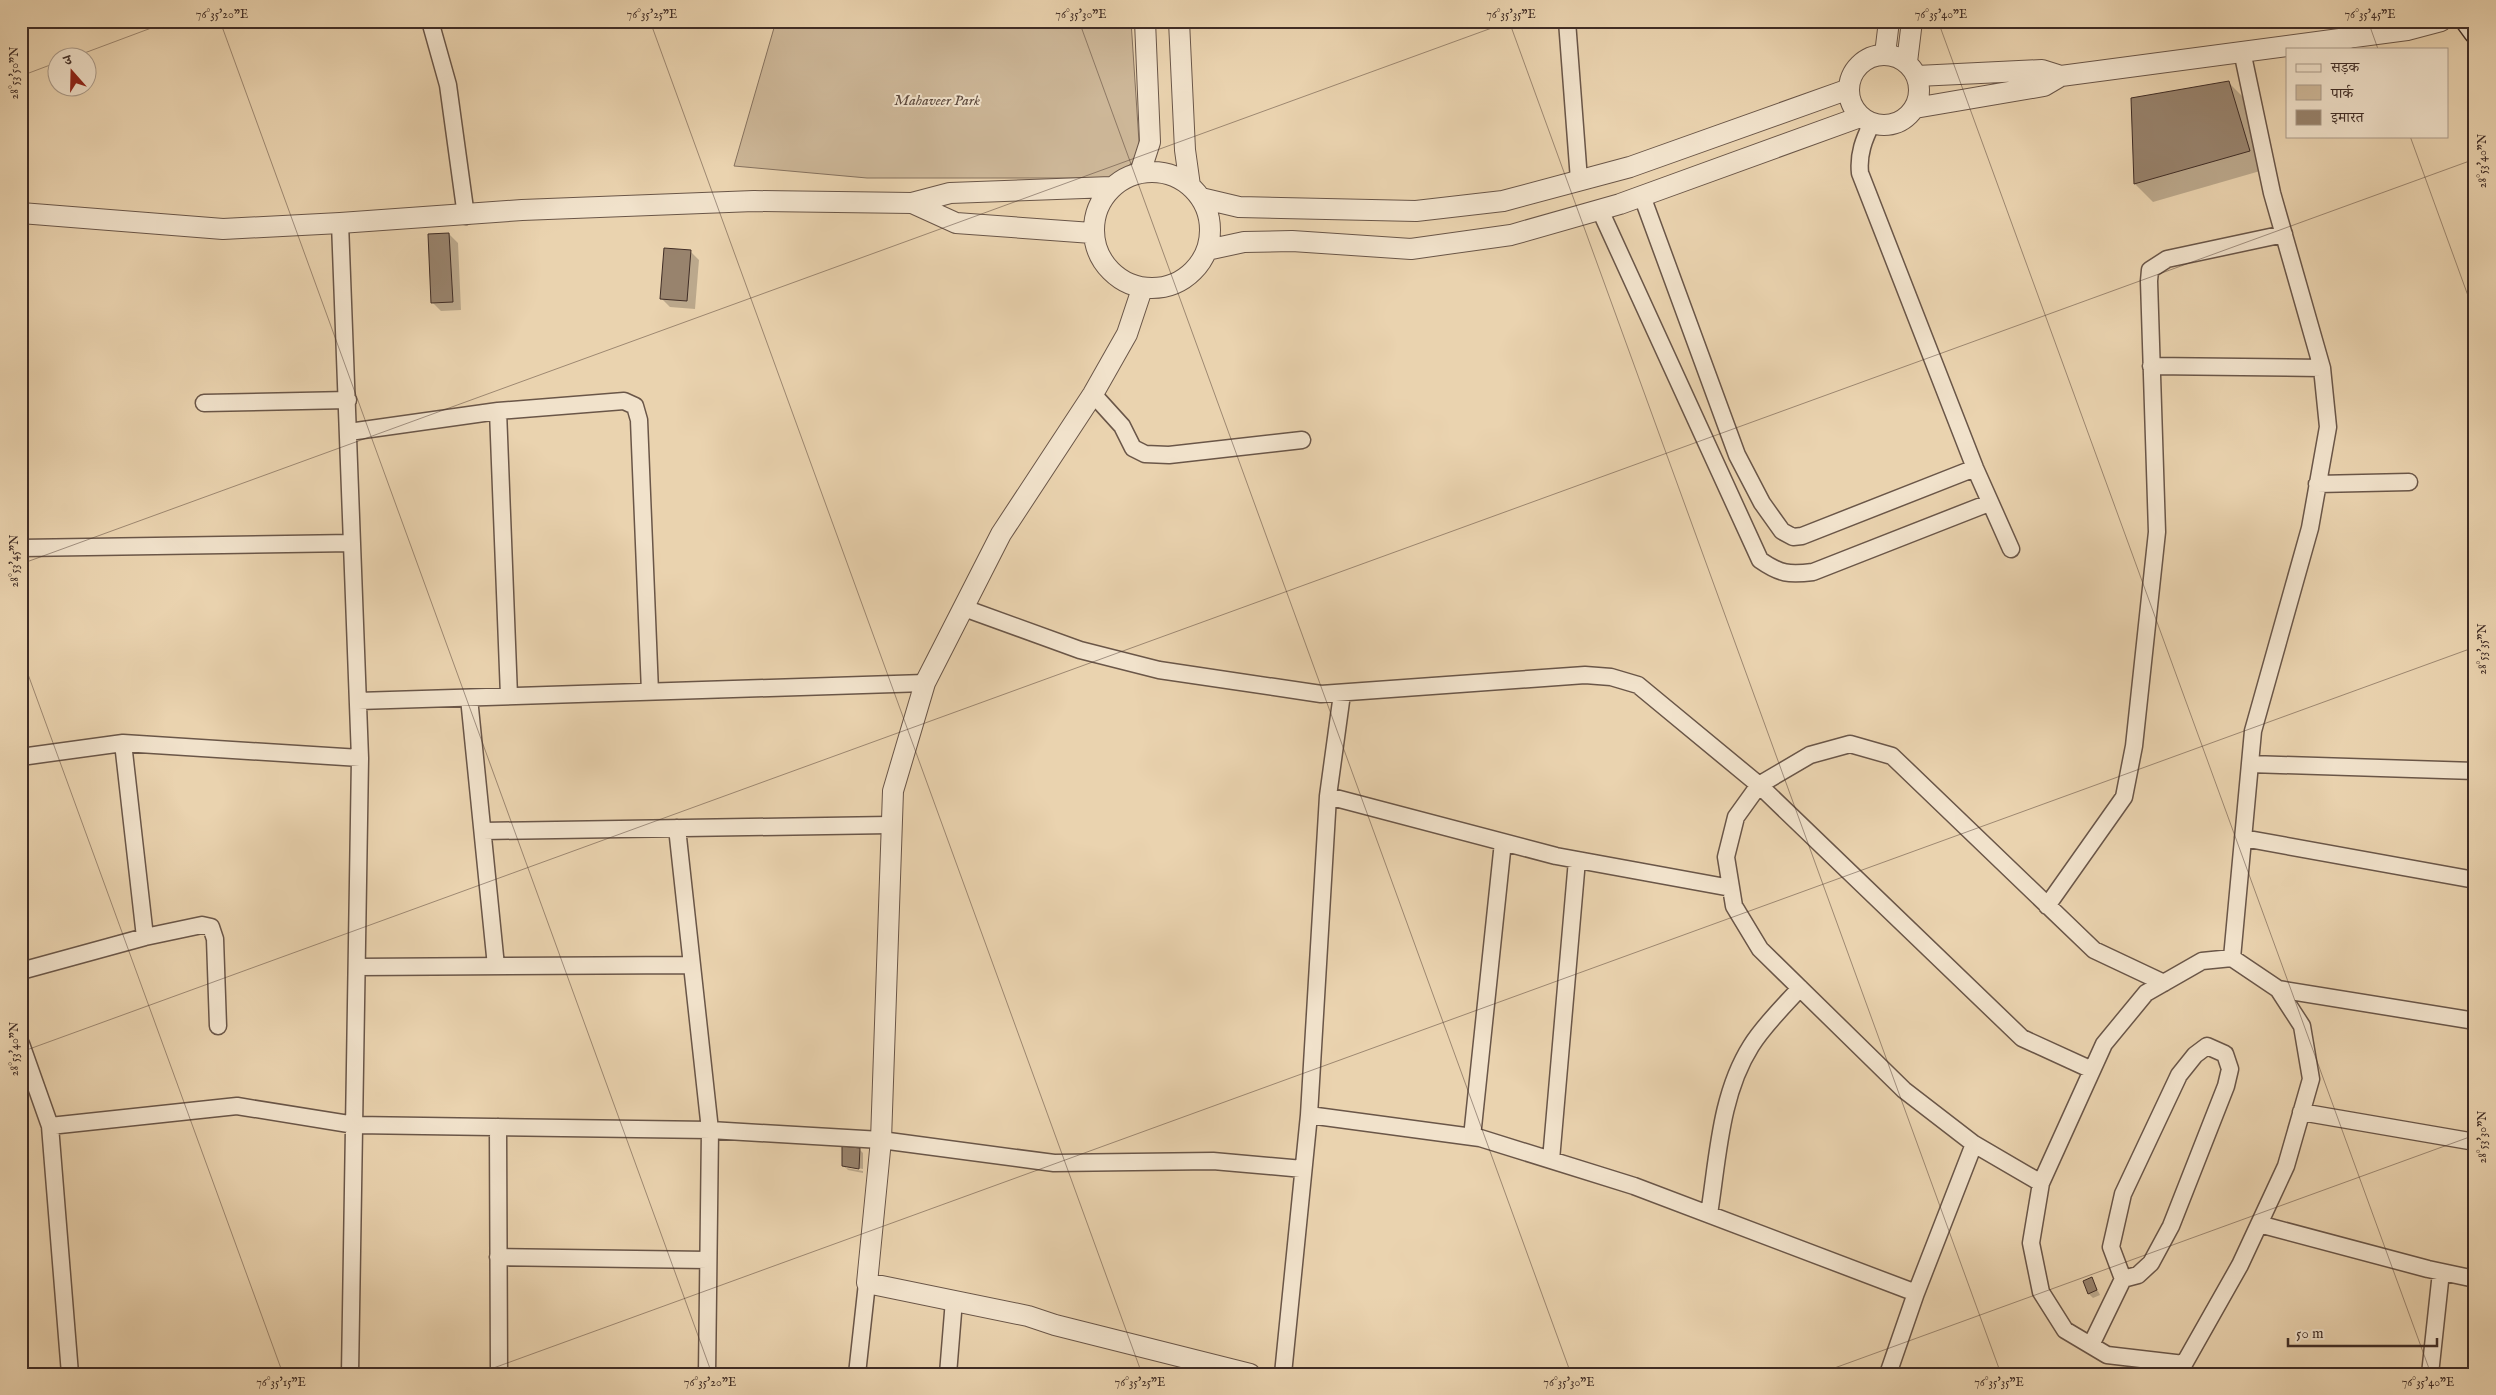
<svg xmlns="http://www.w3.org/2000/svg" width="2496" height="1395" font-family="'IM FELL English','Noto Serif Devanagari',serif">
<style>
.green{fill:#cdb798;stroke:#86725f}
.shadow{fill:#0003}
.building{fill:#98836d;stroke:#402d26}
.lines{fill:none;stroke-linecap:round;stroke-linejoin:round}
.minor-casing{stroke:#6a5648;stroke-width:19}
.tertiary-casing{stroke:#6a5648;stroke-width:22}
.secondary-casing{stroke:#402d26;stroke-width:25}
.minor{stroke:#f1e2cb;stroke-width:16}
.tertiary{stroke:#f1e2cb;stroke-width:20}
.secondary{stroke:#f1e2cb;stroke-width:22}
.ticks{fill:none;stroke:#402d26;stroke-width:1;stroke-opacity:0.45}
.labels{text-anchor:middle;stroke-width:4;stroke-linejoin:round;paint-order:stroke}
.park-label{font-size:15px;font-style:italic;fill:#5c493d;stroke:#f1e2cb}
.neatline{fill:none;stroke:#402d26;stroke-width:2}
.ticks-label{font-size:12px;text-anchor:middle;fill:#402d26}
</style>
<rect width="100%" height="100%" fill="#ead3af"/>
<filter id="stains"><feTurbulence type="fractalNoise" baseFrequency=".004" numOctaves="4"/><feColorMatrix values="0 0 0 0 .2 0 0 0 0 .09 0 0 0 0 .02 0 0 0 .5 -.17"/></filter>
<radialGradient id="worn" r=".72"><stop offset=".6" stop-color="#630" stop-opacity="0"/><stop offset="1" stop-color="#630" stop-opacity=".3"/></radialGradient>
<!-- green -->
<path class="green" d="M776,21h355l9,136 -28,21h-245l-133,-12z"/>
<!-- shadow -->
<path class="shadow" d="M2228,82l18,18 21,69 -114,33 -18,-18 -2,-85z
M449,234l9,9 3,67 -20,1 -9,-9z
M690,251l9,9 -4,49 -25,-2 -9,-9z
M859,1149l4,4v16l-17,-3v2l-2,-2z
M846,1168l17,3v2l-15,-3z
M2092,1279l8,16 -7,3 -4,-4z"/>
<!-- building -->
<path class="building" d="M2229,81l21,70 -116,33 -3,-86z
M449,233l4,69 -22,1 -3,-69z
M664,248l27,2 -4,51 -27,-2z
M842,1146l18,2 -1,21 -17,-3z
M2092,1277l5,13 -9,4 -5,-13z"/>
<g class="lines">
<!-- minor casing -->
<g class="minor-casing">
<path id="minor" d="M430,21l18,64 18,131
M1567,21l12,159
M1872,123c-8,16 -14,31 -12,50l115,295 36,81
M1642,196l95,259 25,48 20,28 11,6 9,-1 173,-68
M1600,210l160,350c20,14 29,15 53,12l176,-69
M340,223l20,535 -10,616
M2151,366l171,2
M1093,394l29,32 11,22 12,6 24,1 133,-15
M204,403l144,-3
M498,411l11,285
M349,432l149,-21 126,-10 11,5 4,14 11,272
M2317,484l92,-2
M21,548l331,-5
M964,608l116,42 79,20 162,24 264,-19 26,2 27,8 121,100 263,253 70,32
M469,698l27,268
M358,701l567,-18
M123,743l22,194
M21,757l102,-14 237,15
M2250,764l225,7
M1328,796l228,60 175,32
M677,828l33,302 -3,244
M483,831l407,-6
M2243,838l232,42
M2047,906l77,-109 10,-51 23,-214 -8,-251 1,-11 17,-11 117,-25
M2232,958l21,-227 57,-203 18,-101 -6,-59 -50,-175 -30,-142
M357,967l335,-2
M21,971l124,-34 57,-12 9,2 4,12 3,87
M2278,989l197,32
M21,1044l29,82 20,248
M2301,1112l174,30
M1309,1115l171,23 154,48 282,107
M50,1126l187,-20 118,19 355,5 171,10 173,23 159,-2 90,8
M498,1127l1,247
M1472,1137l31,-295
M1551,1160l26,-300
M2041,1183l-67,-39 -70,-54 -144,-141 -26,-43 -8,-49 10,-40 23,-32 51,-30 40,-11 42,12 202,194 70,33
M1709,1214c9,-56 11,-119 42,-168 13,-21 33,-40 49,-58
M2259,1224l169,45 47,10
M498,1257l210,3
M2091,1345l32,-66 -12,-32 12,-53 56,-119 16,-20 12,-9 18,8 5,15 -4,17 -55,140 -20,37 -13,12 -15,4
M857,1374l10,-91
M948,1374l6,-74
M1283,1374l26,-259 19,-319 14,-102
M1888,1374l28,-81 58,-149
M2183,1374l1,-10 56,-99 46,-99 25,-87 -9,-53 -24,-37 -46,-31 -30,3 -56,32 -42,51 -63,139 -10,60 10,49 24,38 42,25 77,9
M2430,1374l11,-102"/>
</g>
<!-- tertiary casing -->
<g class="tertiary-casing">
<path id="tertiary" d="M1179,21l6,129 5,36
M1885,54l4,-33
M1849 90a35 35 0 1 1 70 0a35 35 0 1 1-70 0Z
M1907,62l5,-41
M1917,76l125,-6 19,6
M1915,108l129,-22 17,-10 346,-46 34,-9
M1094 230a58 58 0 1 1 116 0a58 58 0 1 1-116 0Z
M1140,173l10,-31 -5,-121
M1201,198l38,9 177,4 87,-10 127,-34 219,-78
M912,203l44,20 136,10
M21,213l202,16 117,-6 182,-13 232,-9 158,2 38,-10 161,-6
M1207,250l37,-8 48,-1 119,8 100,-14 109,-31 240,-87
M1142,289l-15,45 -34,60 -92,140 -76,149 -32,108 -12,349 -14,143 161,33 27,9 195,49"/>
</g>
<!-- secondary casing -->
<g class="secondary-casing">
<path id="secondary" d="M2467,21l8,11
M2348,37l4,-16"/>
</g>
<!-- minor -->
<use href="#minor" class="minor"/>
<!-- tertiary -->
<use href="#tertiary" class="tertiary"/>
<!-- secondary -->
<use href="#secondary" class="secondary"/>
</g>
<!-- ticks -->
<path class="ticks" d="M220,21l492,1353M650,21l492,1353M1079,21l492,1353M1509,21l492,1353M1938,21l493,1353M2368,21l10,28M71,58l99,-37M21,76l37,-14M2410,136l65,179M21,564l1490,-543M21,655l262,719M21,1052l2454,-893M477,1374l1998,-727M1818,1374l657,-239"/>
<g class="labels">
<!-- park labels -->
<g class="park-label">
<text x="937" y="105">Mahaveer Park</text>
</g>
</g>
<!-- margin -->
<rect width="2496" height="1395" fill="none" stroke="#ead3af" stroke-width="55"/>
<!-- legend -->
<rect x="2286" y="48" width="162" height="90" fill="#f1e2cb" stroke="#aa9a89"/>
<rect x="2296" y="64" width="25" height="8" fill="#f1e2cb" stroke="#aa9a89"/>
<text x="2331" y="72" font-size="15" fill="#402d26">सड़क</text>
<rect x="2296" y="85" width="25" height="15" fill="#cdb798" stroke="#aa9a89"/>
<text x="2331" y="98" font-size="15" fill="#402d26">पार्क</text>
<rect x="2296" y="110" width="25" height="15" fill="#98836d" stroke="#aa9a89"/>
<text x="2331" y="122" font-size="15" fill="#402d26">इमारत</text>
<!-- north arrow -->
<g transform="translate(72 72) rotate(340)"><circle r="24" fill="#f1e2cb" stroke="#aa9a89"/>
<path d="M0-4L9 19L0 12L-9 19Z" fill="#8f2418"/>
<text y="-8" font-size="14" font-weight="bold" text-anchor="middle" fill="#402d26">उ</text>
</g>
<!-- scale -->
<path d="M2288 1338v8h149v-8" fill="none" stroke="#402d26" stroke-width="2.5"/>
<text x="2296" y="1338" font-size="15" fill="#402d26" stroke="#f1e2cb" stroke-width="4" paint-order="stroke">50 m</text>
<rect x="28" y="28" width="2440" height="1340" class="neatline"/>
<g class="ticks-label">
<text x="222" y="18">76°35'20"E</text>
<text x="652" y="18">76°35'25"E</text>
<text x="1081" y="18">76°35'30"E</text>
<text x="1511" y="18">76°35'35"E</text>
<text x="1941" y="18">76°35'40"E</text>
<text x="2370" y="18">76°35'45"E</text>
<text transform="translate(14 73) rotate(-90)" y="4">28°53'50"N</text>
<text transform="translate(2482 161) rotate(-90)" y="4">28°53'40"N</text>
<text transform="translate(14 561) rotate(-90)" y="4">28°53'45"N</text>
<text transform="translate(2482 649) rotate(-90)" y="4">28°53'35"N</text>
<text transform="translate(14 1049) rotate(-90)" y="4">28°53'40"N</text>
<text transform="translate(2482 1137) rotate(-90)" y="4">28°53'30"N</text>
<text x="281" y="1386">76°35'15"E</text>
<text x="710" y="1386">76°35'20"E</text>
<text x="1140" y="1386">76°35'25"E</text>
<text x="1569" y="1386">76°35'30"E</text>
<text x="1999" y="1386">76°35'35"E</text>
<text x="2428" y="1386">76°35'40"E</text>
</g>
<rect width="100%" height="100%" filter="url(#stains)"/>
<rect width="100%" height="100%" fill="url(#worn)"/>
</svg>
